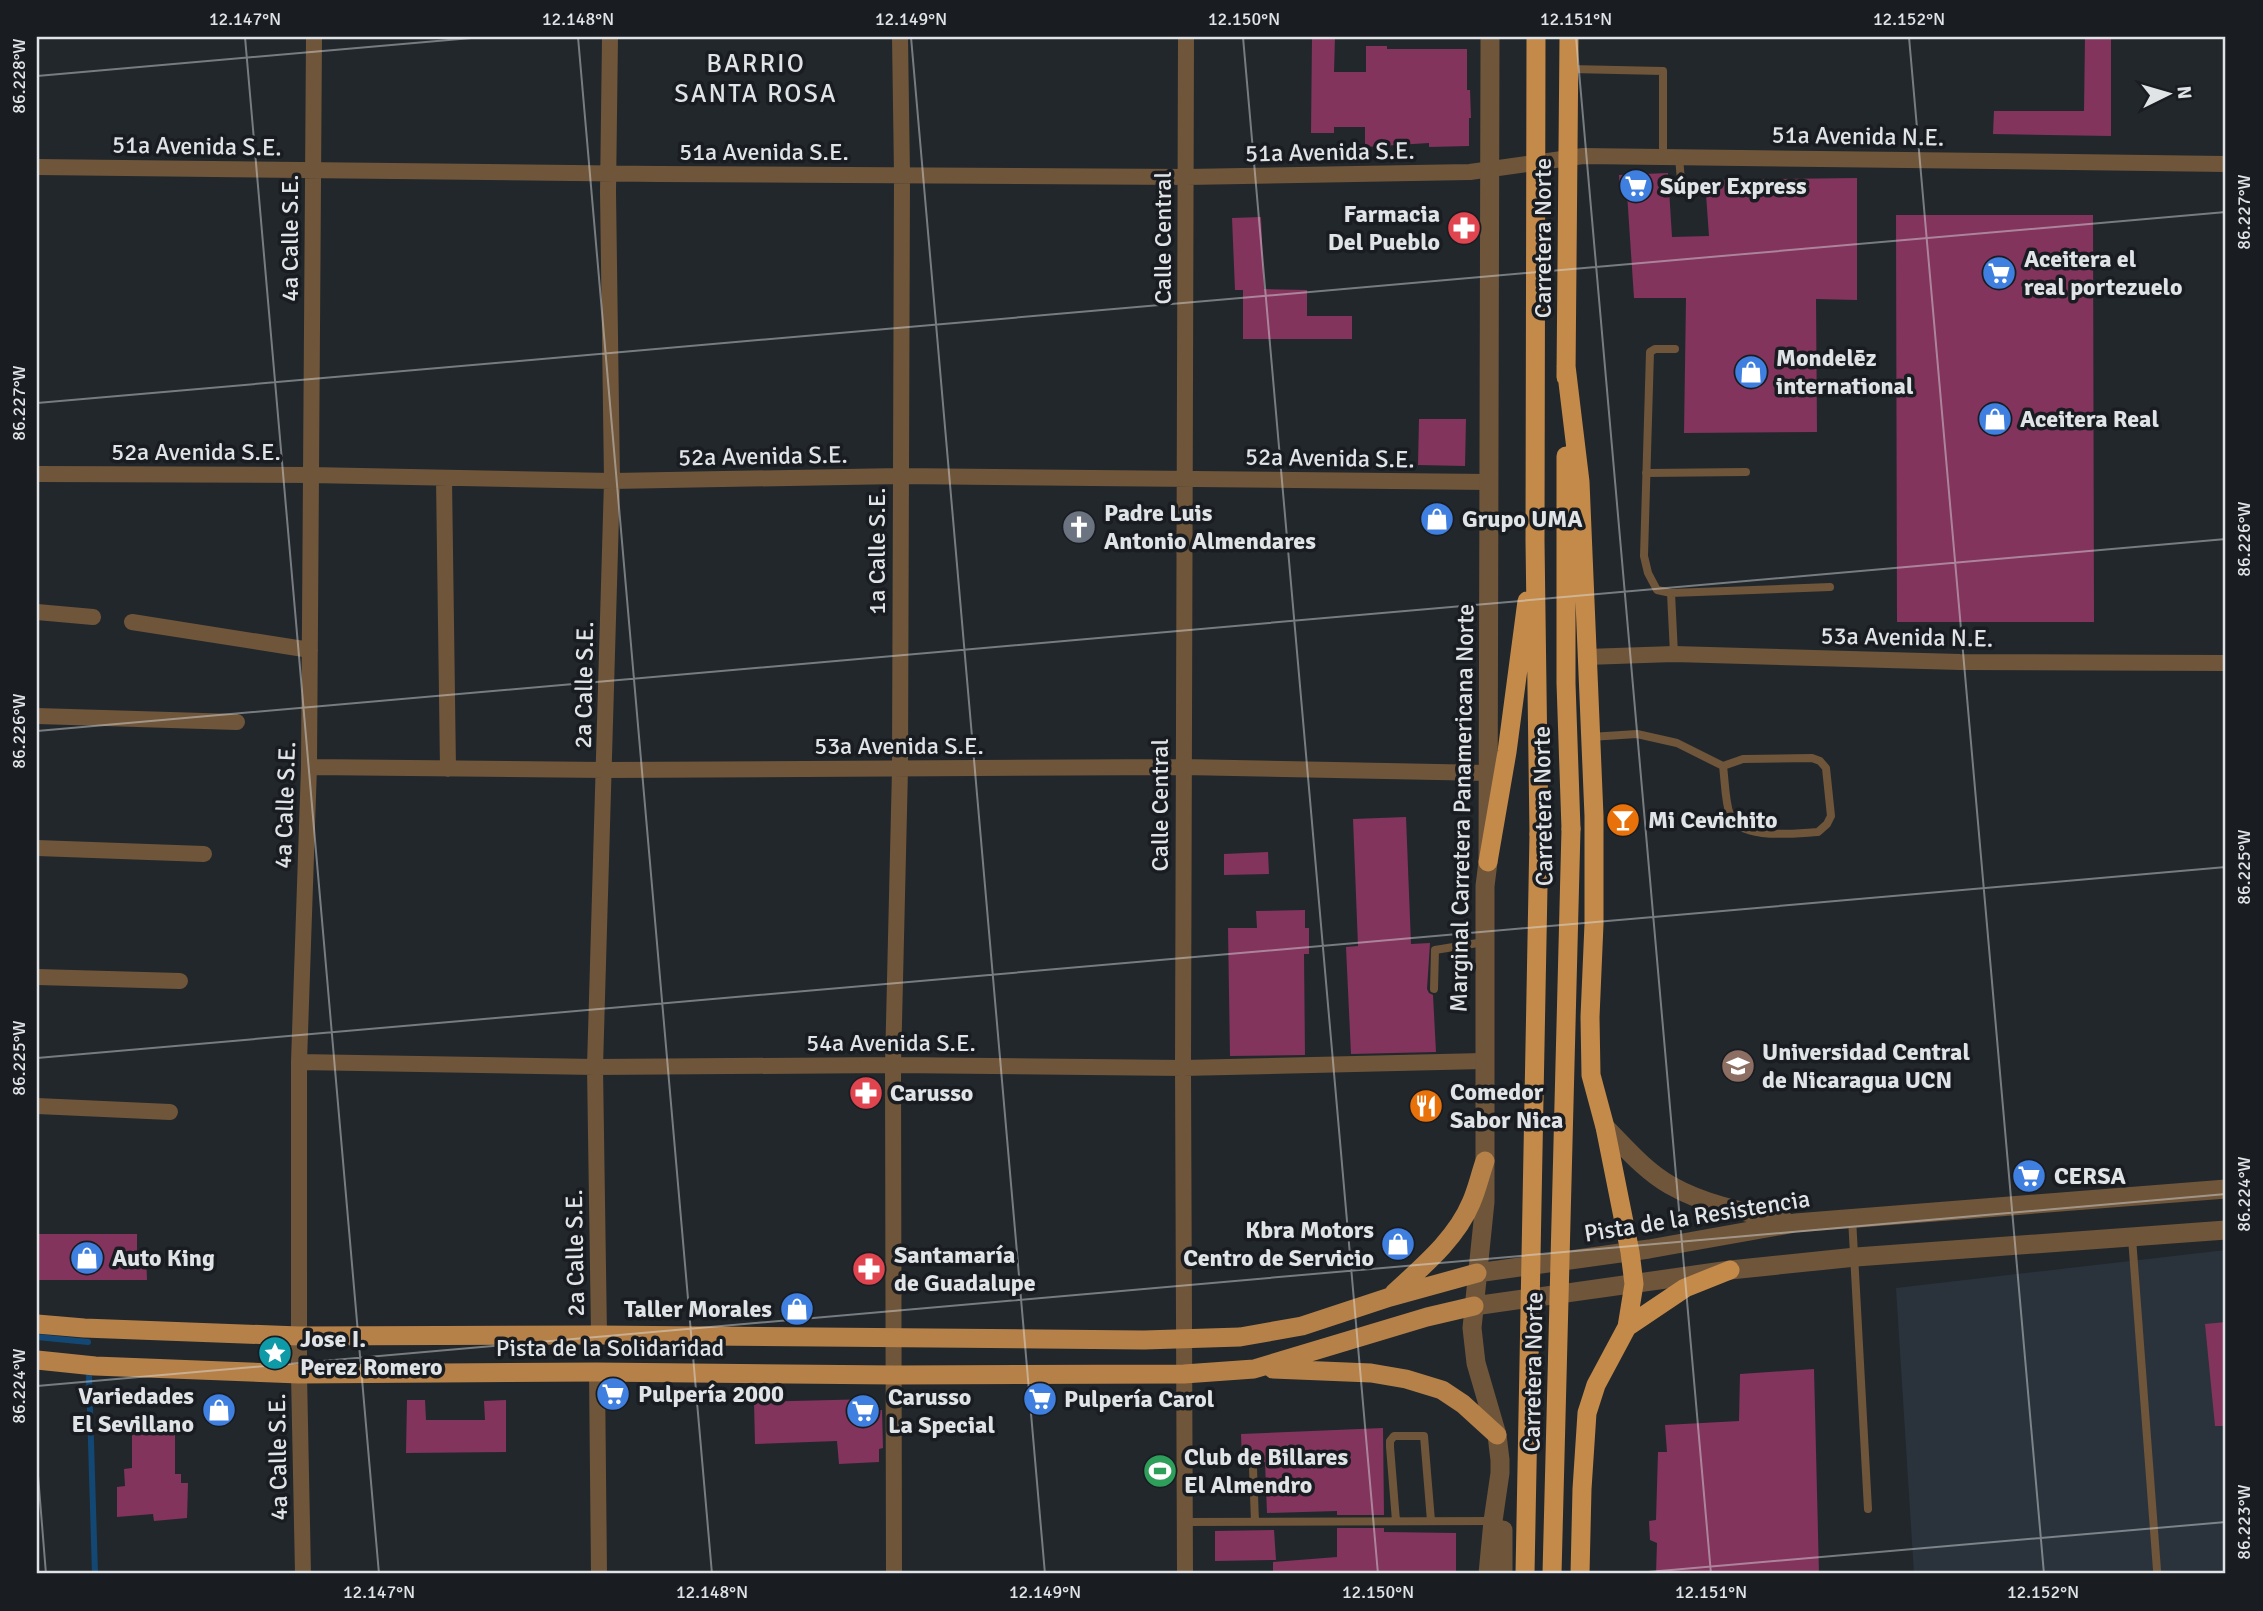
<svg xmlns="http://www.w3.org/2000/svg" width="2263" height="1611" font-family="Signika,sans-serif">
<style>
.built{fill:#2a333c}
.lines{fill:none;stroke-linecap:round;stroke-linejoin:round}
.stream{stroke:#134875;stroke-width:6}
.building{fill:#82345c}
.service{stroke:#6f553a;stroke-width:8}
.minor{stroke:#6f553a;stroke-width:16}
.tertiary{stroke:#6f553a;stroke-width:19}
.primary{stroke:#b68148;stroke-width:19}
.trunk{stroke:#c48a4a;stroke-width:19}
.trunk-bridge{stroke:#c48a4a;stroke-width:19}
.ticks{fill:none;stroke:#e0e4e7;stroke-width:2;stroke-opacity:0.45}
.labels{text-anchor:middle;stroke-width:7;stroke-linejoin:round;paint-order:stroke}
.street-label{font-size:24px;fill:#e0e4e7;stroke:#191d22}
.poi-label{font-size:24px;font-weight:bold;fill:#e0e4e7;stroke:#191d22;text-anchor:start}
.neighbourhood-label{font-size:26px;letter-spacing:2px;fill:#e0e4e7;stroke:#191d22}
.neatline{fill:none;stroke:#e0e4e7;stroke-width:2.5}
.ticks-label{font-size:18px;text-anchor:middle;fill:#e0e4e7}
</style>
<rect width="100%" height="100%" fill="#22272c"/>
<!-- built -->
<path class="built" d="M2226,1250v324h-312l-18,-286z"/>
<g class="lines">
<!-- stream -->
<path class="stream" d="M37,1337l51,5
M89,1376l6,198"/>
</g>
<!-- building -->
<path class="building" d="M1312,37h23l-1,35h32v-26h21v3h80v41h3l1,28h-2v28l-40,1v-4l-64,4v-20h-31v6h-23z
M2085,37h26v99l-118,-2 1,-23h90z
M1668,173l4,64 37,-1 -4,-56 152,-2v122l-41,-1 1,133 -133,1 2,-135h-52l-7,-105h-7l-1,-18z
M1896,215h197l1,407h-197z
M1261,217l3,72 43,1v26h45v23h-109v-49h-8l-3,-72z
M1419,419h47l-1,47 -47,-1z
M1406,817l5,127 19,-1 -3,46 2,4 4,2 3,57 -85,2 -5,-107 12,-1 -5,-127z
M1268,852l1,22 -45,1v-21z
M1305,910v18h4v26h-5l1,101 -75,1 -2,-128h29l-1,-17z
M37,1234h100v19l9,-1 1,28h-110z
M2226,1322v104h-11l-10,-102z
M1814,1369l5,205h-163l1,-31 -7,-3 -1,-19 7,-1 2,-68h9l-2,-27 74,-4 1,-47z
M873,1399l1,11h8l1,38 -4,1v13l-40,2 -2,-23 -82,3 -1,-42z
M407,1400h18l1,20h59l-1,-19 22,-1v52l-100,1z
M1383,1428l1,87h-47v-4l-70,2 -2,-51 -23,-1 -1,-27z
M132,1432h43v42h6v9h7l-1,35 -33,3 -1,-7 -36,3v-30l8,-1 -1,-17 8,-1z
M1337,1528h47v4l72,1v41h-183v-12l64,-5z
M1274,1530l2,30 -61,1v-30z"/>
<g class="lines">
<!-- service -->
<path class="service" d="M1570,69l93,2v86
M1679,157l2,24
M1675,349h-20l-5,3 -6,204 4,17 9,17 14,3 159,-6
M1646,473l100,-1
M1671,593l3,61
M1590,737l47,-3 40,9 46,23 20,-7 69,-1 8,3 6,7 5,48 -4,8 -9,8c-22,1 -79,9 -88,-17 -5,-14 -5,-34 -7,-49
M1434,989l1,-39 49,-8
M1852,1218l16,291
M2132,1238l25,332
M1253,1468l2,54
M1396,1521l-6,-74v-6l4,-5h30l7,85
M1185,1522l308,-1"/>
<!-- minor -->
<path class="minor" d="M37,167l621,7 528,3 284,-5 113,-16 643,8
M37,474l274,1 301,6 288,-5 589,6
M444,478l4,291
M37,612l56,5
M132,622l178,28
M1586,657l88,-3 286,8 266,1
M37,716l200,6
M309,767l296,3 578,-3 305,6
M37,848l167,6
M37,977l143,4
M299,1062l296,5 298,-2 290,3 300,-7
M37,1106l133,6
M599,1335l-4,-268 17,-586 -4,-289 2,-155
M597,1372l2,202
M303,1574l-4,-200v-312l10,-295 5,-730
M894,1574l-1,-509 7,-296 2,-594 -2,-138
M1185,1574l-2,-506 3,-1031"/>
<!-- tertiary -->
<path class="tertiary" d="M1605,1127c20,20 40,44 65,58 35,20 74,27 114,35
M1477,1273l172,-24 146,-26 431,-34
M1474,1306l256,-36 126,-13 370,-27
M1503,1530v44
M1488,1574l5,-53 7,-48v-13l-3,-25 -21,-72 -4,-35 13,-126v-316l3,-24 2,-825"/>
<!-- primary -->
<path class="primary" d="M1394,1293c28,-26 62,-54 77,-90 6,-13 9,-28 14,-42
M37,1324l47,4 215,8 300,-1 545,5 96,-3 62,-11 88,-29 87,-24
M37,1360l58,6 204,8 298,-2 297,3 290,-1 70,-5 173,-52 47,-11
M1273,1369l98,4 35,6 36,11 21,14 34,31"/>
<!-- trunk -->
<path class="trunk" d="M1536,37l-1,504 4,293
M1566,366l14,116 14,334v108l-4,93 1,58 14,52 25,125 4,32 -7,43 -31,58 -9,28 -5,76 -2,85
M1566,377l3,-340
M1566,456v227l5,146
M1488,862l19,-110 20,-151
M1627,1327l58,-39 45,-18"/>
<!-- trunk-bridge -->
<path class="trunk-bridge" d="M1525,1574l14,-740
M1552,1574l19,-745"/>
</g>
<!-- ticks -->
<path class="ticks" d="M245,37l134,1537M578,37l134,1537M911,37l134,1537M1243,37l135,1537M1576,37l135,1537M1909,37l135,1537M37,76l446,-39M37,403l2189,-191M37,731l2189,-192M37,1058l2189,-191M37,1386l2189,-192M37,1463l9,111M1625,1574l601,-52"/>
<!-- icons -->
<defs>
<g id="supermarket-disc" transform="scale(1.75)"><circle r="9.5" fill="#3f7fe0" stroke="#191d22"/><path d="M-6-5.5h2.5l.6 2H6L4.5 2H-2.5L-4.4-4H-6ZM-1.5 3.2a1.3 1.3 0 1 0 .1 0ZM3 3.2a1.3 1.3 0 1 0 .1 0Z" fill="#fff"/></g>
<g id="pharmacy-disc" transform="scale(1.75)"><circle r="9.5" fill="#e0444e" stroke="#191d22"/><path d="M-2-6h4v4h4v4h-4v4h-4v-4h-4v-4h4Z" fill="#fff"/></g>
<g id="shop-disc" transform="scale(1.75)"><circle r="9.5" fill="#3f7fe0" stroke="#191d22"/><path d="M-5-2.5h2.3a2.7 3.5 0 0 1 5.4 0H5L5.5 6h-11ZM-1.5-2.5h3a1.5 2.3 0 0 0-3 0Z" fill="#fff"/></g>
<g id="church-disc" transform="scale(1.75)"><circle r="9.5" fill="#6b7280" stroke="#191d22"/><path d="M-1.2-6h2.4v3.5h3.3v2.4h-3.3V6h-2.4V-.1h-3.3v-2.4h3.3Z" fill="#fff"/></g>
<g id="bar-disc" transform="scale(1.75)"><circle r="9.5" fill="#e8710a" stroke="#191d22"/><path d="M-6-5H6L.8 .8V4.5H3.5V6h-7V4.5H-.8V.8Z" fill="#fff"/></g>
<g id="university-disc" transform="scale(1.75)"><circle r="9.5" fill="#8d6e63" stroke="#191d22"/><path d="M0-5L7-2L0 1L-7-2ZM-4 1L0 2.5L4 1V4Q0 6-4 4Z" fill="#fff"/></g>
<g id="restaurant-disc" transform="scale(1.75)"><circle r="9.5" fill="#e8710a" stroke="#191d22"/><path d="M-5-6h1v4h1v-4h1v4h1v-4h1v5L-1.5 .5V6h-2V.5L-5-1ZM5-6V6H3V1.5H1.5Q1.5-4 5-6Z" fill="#fff"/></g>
<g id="sight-disc" transform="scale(1.75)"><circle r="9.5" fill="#0f9aa8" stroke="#191d22"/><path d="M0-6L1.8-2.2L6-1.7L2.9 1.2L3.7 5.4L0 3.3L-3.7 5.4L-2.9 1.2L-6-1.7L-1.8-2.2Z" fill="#fff"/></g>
<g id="stadium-disc" transform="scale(1.75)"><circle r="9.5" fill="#2e9e5b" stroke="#191d22"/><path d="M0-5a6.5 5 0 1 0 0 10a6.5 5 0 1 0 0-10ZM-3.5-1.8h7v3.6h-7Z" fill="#fff"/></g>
</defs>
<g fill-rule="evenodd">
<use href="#supermarket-disc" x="1636" y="186"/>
<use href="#pharmacy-disc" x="1464" y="228"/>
<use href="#supermarket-disc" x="1999" y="273"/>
<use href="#shop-disc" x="1751" y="372"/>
<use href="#shop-disc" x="1995" y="419"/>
<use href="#shop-disc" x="1437" y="519"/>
<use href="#church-disc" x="1079" y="527"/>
<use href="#bar-disc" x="1623" y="820"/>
<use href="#university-disc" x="1738" y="1066"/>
<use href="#pharmacy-disc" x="866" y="1093"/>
<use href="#restaurant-disc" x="1426" y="1106"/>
<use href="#supermarket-disc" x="2029" y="1176"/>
<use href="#shop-disc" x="1398" y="1244"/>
<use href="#shop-disc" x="87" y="1258"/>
<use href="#pharmacy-disc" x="869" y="1269"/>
<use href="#shop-disc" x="797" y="1309"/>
<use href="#sight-disc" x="275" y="1353"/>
<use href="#supermarket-disc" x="613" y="1394"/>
<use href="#supermarket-disc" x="1040" y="1399"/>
<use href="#shop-disc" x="219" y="1410"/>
<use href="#supermarket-disc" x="863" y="1411"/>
<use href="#stadium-disc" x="1160" y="1471"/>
</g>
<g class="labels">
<!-- street labels -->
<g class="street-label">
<text transform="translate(1858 136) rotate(1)" y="8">51a Avenida N.E.</text>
<text transform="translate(197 146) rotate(1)" y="8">51a Avenida S.E.</text>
<text x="764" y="160">51a Avenida S.E.</text>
<text transform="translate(1330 152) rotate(-1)" y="8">51a Avenida S.E.</text>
<text transform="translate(290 238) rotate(-90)" y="8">4a Calle S.E.</text>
<text transform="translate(1163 238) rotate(-90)" y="8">Calle Central</text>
<text transform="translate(1543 238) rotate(-90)" y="8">Carretera Norte</text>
<text x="196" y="460">52a Avenida S.E.</text>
<text transform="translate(763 456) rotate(-1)" y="8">52a Avenida S.E.</text>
<text transform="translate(1330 458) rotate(1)" y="8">52a Avenida S.E.</text>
<text transform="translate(877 551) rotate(-90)" y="8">1a Calle S.E.</text>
<text transform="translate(1907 637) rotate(1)" y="8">53a Avenida N.E.</text>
<text transform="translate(584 685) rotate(-89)" y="8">2a Calle S.E.</text>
<text x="899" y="754">53a Avenida S.E.</text>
<text transform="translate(285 805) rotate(-88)" y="8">4a Calle S.E.</text>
<text transform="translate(1160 805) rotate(-90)" y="8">Calle Central</text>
<text transform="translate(1543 806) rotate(-91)" y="8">Carretera Norte</text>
<text transform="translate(1462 808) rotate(-89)" y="8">Marginal Carretera Panamericana Norte</text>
<text x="891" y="1051">54a Avenida S.E.</text>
<text transform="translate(1697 1216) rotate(-9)" y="8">Pista de la Resistencia</text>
<text transform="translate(575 1253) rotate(-91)" y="8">2a Calle S.E.</text>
<text x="610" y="1356">Pista de la Solidaridad</text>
<text transform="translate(1533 1372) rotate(-89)" y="8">Carretera Norte</text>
<text transform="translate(278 1457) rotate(-91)" y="8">4a Calle S.E.</text>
</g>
<!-- poi labels -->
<g class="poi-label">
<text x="1660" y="194">Súper Express</text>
<text x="1440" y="222" text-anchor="end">Farmacia<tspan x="1440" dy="28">Del Pueblo</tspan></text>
<text x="2024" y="267">Aceitera el<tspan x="2024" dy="28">real portezuelo</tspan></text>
<text x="1776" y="366">Mondelēz<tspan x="1776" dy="28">international</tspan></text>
<text x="2020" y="427">Aceitera Real</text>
<text x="1104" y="521">Padre Luis<tspan x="1104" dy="28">Antonio Almendares</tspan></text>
<text x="1462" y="527">Grupo UMA</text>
<text x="1648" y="828">Mi Cevichito</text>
<text x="1762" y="1060">Universidad Central<tspan x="1762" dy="28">de Nicaragua UCN</tspan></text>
<text x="1450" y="1100">Comedor<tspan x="1450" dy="28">Sabor Nica</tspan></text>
<text x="890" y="1101">Carusso</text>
<text x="2054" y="1184">CERSA</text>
<text x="1374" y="1238" text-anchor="end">Kbra Motors<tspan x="1374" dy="28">Centro de Servicio</tspan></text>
<text x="894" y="1263">Santamaría<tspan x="894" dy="28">de Guadalupe</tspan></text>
<text x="112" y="1266">Auto King</text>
<text x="772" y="1317" text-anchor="end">Taller Morales</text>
<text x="300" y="1347">Jose I.<tspan x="300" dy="28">Perez Romero</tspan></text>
<text x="638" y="1402">Pulpería 2000</text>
<text x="194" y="1404" text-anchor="end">Variedades<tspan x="194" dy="28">El Sevillano</tspan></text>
<text x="888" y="1405">Carusso<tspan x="888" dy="28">La Special</tspan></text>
<text x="1064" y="1407">Pulpería Carol</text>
<text x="1184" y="1465">Club de Billares<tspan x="1184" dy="28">El Almendro</tspan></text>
</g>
<!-- neighbourhood labels -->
<g class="neighbourhood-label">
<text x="756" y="72">BARRIO<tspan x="756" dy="30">SANTA ROSA</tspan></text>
</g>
</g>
<!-- border -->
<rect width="2263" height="1611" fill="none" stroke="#191d22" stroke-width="77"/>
<!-- north arrow -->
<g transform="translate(2168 94) rotate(85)" stroke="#191d22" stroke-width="5" paint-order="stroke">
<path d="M0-5L12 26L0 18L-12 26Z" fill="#e0e4e7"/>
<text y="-10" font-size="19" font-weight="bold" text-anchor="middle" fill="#e0e4e7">N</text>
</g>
<rect x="38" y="38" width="2186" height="1534" class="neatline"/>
<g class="ticks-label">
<text x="245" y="25">12.147°N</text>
<text x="578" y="25">12.148°N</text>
<text x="911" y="25">12.149°N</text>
<text x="1244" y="25">12.150°N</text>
<text x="1576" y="25">12.151°N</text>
<text x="1909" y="25">12.152°N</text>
<text transform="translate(19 76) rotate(-90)" y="6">86.228°W</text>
<text transform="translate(2244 212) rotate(-90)" y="6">86.227°W</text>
<text transform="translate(19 403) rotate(-90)" y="6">86.227°W</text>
<text transform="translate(2244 539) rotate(-90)" y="6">86.226°W</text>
<text transform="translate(19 731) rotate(-90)" y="6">86.226°W</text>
<text transform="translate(2244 867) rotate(-90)" y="6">86.225°W</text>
<text transform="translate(19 1058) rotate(-90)" y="6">86.225°W</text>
<text transform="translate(2244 1194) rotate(-90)" y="6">86.224°W</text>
<text transform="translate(19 1386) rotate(-90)" y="6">86.224°W</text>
<text transform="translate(2244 1522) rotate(-90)" y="6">86.223°W</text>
<text x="379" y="1598">12.147°N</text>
<text x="712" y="1598">12.148°N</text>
<text x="1045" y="1598">12.149°N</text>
<text x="1378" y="1598">12.150°N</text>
<text x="1711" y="1598">12.151°N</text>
<text x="2043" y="1598">12.152°N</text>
</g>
</svg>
